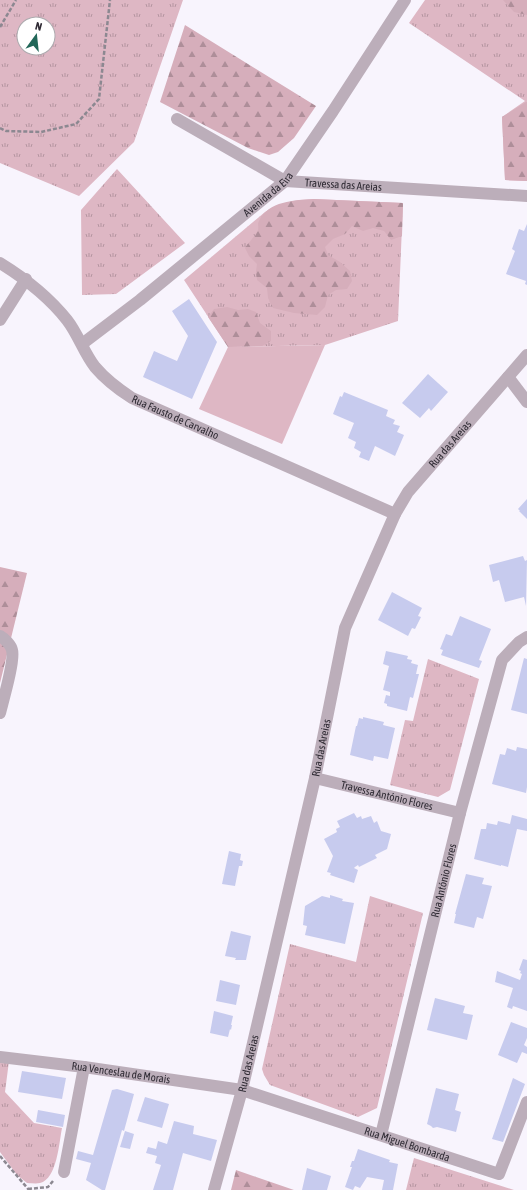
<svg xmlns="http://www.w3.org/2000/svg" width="527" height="1190" font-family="'Asap Condensed',sans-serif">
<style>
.grass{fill:url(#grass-tufts);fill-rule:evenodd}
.forest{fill:url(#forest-firs)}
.green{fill:#deb7c4}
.building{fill:#c7cbee}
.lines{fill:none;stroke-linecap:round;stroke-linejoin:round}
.path{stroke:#8c8891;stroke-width:2.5;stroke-dasharray:4 2;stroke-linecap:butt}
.street{stroke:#bcaeba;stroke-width:12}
.labels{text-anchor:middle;stroke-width:3;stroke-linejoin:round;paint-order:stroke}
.street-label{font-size:11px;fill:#2f2b34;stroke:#fff}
</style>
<defs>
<pattern id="grass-tufts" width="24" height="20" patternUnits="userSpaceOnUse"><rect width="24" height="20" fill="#deb7c4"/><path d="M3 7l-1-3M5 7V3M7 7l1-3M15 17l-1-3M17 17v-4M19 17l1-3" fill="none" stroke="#b495a0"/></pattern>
<pattern id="forest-firs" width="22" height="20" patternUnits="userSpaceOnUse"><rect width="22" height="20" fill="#d6aebb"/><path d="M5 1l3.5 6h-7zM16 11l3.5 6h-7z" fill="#ae8e99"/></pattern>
</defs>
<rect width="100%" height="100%" fill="#f8f4fd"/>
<!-- grass -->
<path class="grass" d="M0,0h183l-49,142 -55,54 -79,-33zM24,24h24v24h-24z
M425,0h102v181l-22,-1 -3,-63 23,-16 -116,-78z
M117,169l68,74 -69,51 -34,1 -1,-85z
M314,199l89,4 -5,118 -73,24 -97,2 -44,-67 81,-68c18,-10 28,-12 49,-13z
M428,659l51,20 -29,111 -12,7 -48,-12 15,-65 8,1z
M370,896l53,17 -46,195 -19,9 -88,-32 -6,-10 -2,-6 28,-125 66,18z
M0,1060l9,1 -4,31 29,31 28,5c-3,15 -5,51 -22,55 -4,1 -9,0 -13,0l-10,-8 -17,-23z
M414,1158l100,32h-108z"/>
<!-- forest -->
<path class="forest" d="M503,0h24v15l-13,-3z
M185,25l131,81 -22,32 -16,14 -9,3 -21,-7 -88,-46z
M526,102h1v79l-22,-1 -3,-63z
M314,199l89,4 -1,33 -11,4 -7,-9 -11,-3 -10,3 -11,-5 -7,8 -12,5 -8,8 3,8 12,7 10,9 2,10 -5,8 -11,1 -8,5 -3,12 -8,8 -23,-2 -21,-5 -5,-10 -1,-10 -10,-8 -1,-9 1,-7 -8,-8 -4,-8c3,-5 12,-14 13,-18 1,-3 -1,-6 1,-9 9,-20 36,-21 55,-22z
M227,307l11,3 10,-1 8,3 4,11 11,8v10l-9,5 -34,1 -20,-30 6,-8z
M0,567l27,6 -27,110z
M236,1170l58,20h-63z"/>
<!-- green -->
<path class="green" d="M325,345l-43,99 -83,-35 29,-62z"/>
<!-- building -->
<path class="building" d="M527,224v61l-2,-1 1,-3 -20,-7 9,-23 -3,-2 7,-20 5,2z
M189,299l28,43 -25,57 -49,-22 11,-26 23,10 11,-25 -16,-25z
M428,374l20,18 -17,19 -2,-3 -9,10 -18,-15z
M344,392l44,18 -2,6 9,4 -2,4 7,2 -3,6 7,3 -9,21 -20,-10 -6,15 -10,-4 2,-5 -7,-4 2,-6 -8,-4 6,-15 -21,-9 7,-18 2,1z
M527,499v20l-8,-8h1l-2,-2z
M523,556l2,5 2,-1 -1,46 -2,-9 -19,5 -6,-22 -6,2 -4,-17z
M392,592l30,16 -4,8 3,1 -6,12 -3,-1 -4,8 -30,-16z
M460,616l31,13 -12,31 3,1 -3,7 -38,-13 2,-5 -3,-1 6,-15 6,2z
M386,651l22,5 -1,3 5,1 -1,3 7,2 -2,9h3l-6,24 -3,-1 -3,14 -20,-5v-2l-3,-1 2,-8 4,1v-4l-7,-2 6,-24 -6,-2z
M524,658l3,1v55l-16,-4z
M363,717l21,5 -1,3 12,3 -7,31 -14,-3 -1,5 -23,-6 6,-29h1l2,-8 4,1z
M517,747l10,2v38l-1,6 -34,-9 8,-30 5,1 2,-7 9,3z
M354,813l3,5 4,-2 1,3 9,-3 3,7 3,-2 4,10 10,3 -4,15 -12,6 2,3 -18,9 -1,-2 -3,2 -1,1 4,2 -4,13 -24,-8 1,-2 -4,-1 6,-16 -9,-17 13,-7 -1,-3 4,-2 -3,-6z
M512,815l15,4v12l-10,-2 -9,38 -7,-2v1l-27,-7 7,-30h5l1,-6 10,2 1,-4 12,3z
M229,851l12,3 -1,6 3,1 -1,5h-3l-4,20 -13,-2z
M466,874l18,4 -2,6 10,2 -9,33 -6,-2 -3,11 -20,-5 2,-9h-1z
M330,895l13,4 -1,2 12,2 -9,41 -40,-9 2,-9 -4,-1 2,-19 17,-10 8,2z
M231,931l20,5 -5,24h-11l1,-2 -11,-2z
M523,959l4,1v51l-14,-5 -1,3 -5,-2 6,-19 -18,-6 2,-11 23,9 2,-6 -2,-1 1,-2 -2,-1z
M220,980l20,5 -4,20 -20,-4z
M435,998l30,8 -2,7 10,2 -6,25 -40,-10z
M214,1011l19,5 -2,9h1l-1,5 -1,-1 -2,8 -18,-4z
M511,1022l16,6v10l-3,7 3,2v7l-5,-2 -5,11 -19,-8z
M22,1071l44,7 -4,21 -44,-7z
M513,1078l12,6 -22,58 -11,-3z
M436,1088l23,6 -4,16 6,2 -5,20 -19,-5 -4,1 -2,-2 -4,-2z
M117,1089l17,5 -10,37 -2,-1 -17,60h-3l-16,-10 5,-17 -15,-4 2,-8 15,4 19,-65z
M145,1097l24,7 -7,24 -25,-7z
M38,1110l27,5 -2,12 -27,-5z
M174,1121l20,5 -1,8 24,6 -6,21 -28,-8 -10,37h-20l8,-25 -6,-2 2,-7 -11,-3 2,-6 8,2 2,-8 9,3z
M125,1131l9,3 -4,15 -10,-2z
M358,1149l32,11 -1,2 9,2 -5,26h-11l2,-10 -17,-3 -7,11 -5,-2 -2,4 -8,-3 7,-20h-2l2,-6h2z
M307,1168l24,8 -4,14h-25z"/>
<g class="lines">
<!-- path -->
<path class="path" d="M0,27l16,-27
M0,128l6,3 35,1 35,-8 23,-25 11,-99
M0,1156l29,34
M28,1189l20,-2 5,-6"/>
<!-- street -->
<g class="street">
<path id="s1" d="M177,119l108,62 242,15"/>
<path id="s2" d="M0,263c26,16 48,33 67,57 11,14 17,33 28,47 11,13 23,22 37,31l263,116"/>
<path d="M0,320l26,-41"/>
<path id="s3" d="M82,344l58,-44 145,-119 48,-70 72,-111"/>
<path d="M508,377l19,25"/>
<path d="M0,636c5,3 11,9 12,14 3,10 -9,51 -12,63"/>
<path id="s4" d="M315,778l145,35"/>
<path id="s5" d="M0,1057l84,10 158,23 257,84 28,-72"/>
<path id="s6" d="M381,1135l79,-322 42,-153 17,-18 8,-5"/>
<path d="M64,1172l20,-105"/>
<path id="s7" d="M214,1190l28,-100 73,-312 30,-150 50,-114 13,-22 119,-137"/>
</g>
</g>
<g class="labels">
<!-- street labels -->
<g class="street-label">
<text dy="4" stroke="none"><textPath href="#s1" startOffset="183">Travessa das Areias</textPath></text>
<text dy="4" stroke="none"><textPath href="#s3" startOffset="239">Avenida da Eira</textPath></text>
<text dy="4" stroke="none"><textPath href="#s2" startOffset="239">Rua Fausto de Carvalho</textPath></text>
<text dy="4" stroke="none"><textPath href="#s7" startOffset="791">Rua das Areias</textPath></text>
<text dy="4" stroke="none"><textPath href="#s7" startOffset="455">Rua das Areias</textPath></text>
<text dy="4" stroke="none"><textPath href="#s4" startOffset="74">Travessa António Flores</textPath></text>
<text dy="4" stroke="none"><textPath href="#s6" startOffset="262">Rua António Flores</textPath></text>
<text dy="4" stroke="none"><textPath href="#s7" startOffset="131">Rua das Areias</textPath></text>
<text dy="4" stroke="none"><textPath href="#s5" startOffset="122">Rua Venceslau de Morais</textPath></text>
<text dy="4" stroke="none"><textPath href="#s5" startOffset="418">Rua Miguel Bombarda</textPath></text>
</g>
</g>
<!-- north arrow -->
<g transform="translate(36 36) rotate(15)"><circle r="19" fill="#ffffff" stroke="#acaaae"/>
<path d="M0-3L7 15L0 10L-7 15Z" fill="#226759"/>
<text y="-6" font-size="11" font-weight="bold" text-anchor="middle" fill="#2f2b34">N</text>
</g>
</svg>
